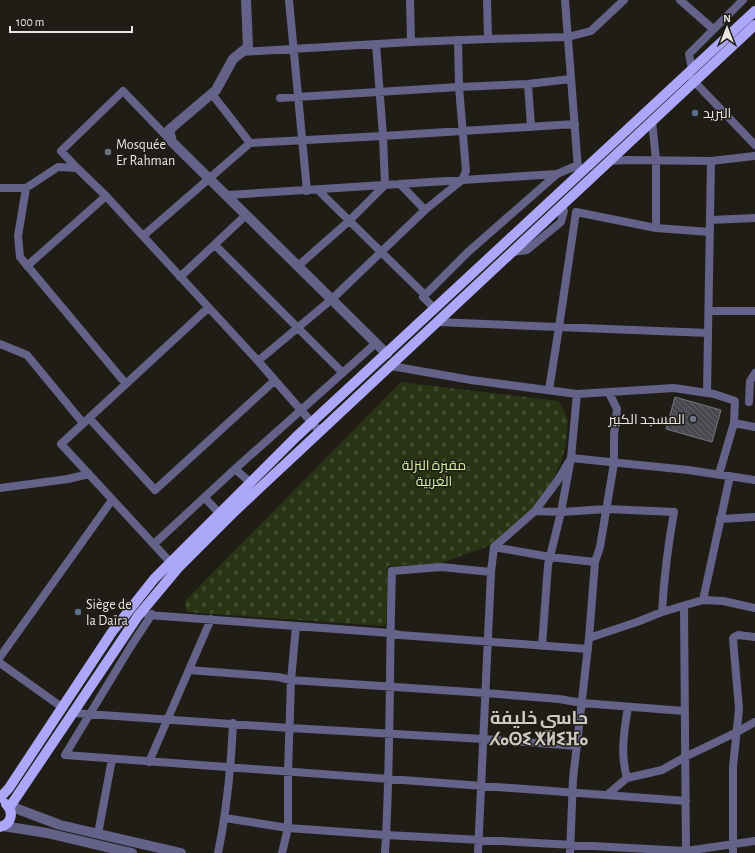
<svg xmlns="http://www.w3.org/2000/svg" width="755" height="853" font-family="'Alegreya Sans',Cairo,'Noto Sans Tifinagh',sans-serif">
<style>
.cemetery{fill:url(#cemetery-stones)}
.building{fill:url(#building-back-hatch);stroke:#75767e}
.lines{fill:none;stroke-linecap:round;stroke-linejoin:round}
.minor{stroke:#646289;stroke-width:8}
.tertiary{stroke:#646289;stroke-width:10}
.primary{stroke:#ada7f9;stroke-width:10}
.service-dot{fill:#5c6f8a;stroke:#201d17;stroke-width:1.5}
.worship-dot{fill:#6b7280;stroke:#201d17;stroke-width:1.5}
.labels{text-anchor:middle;stroke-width:3;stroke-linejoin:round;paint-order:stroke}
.poi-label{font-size:14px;fill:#e8e6e2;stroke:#201d17;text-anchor:start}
.park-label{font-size:14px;fill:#d2efa0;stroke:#201d17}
.district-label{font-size:18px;font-weight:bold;fill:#cecac1;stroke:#201d17}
</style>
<defs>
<pattern id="cemetery-stones" width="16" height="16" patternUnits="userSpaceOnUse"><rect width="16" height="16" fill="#293414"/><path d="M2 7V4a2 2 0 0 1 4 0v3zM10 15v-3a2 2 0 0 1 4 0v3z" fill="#3e482b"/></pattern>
<pattern id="building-back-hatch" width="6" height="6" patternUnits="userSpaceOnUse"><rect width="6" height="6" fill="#474850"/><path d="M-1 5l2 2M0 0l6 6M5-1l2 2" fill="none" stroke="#626269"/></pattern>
</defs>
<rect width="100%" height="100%" fill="#201d17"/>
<!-- cemetery -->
<path class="cemetery" d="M401,382l157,19 6,9 4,10 -2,23 -5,19 -9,20 -17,24 -35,36 -62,22 -50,2 -2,58 -3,2 -197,-14 -1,-11z"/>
<!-- building -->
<path class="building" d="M675,397l46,13 -9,32 -46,-13z"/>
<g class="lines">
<!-- minor -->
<path class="minor" d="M289,0l18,191
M410,0l1,42
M487,0l1,39
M565,0l13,169
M680,0l33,29
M241,52l170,-10 77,-3 80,-2 23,-6 33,-31
M692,69l-3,-15 54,-54
M690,77l65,68
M528,84l3,43
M212,94l38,49
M280,98l179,-11 69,-3 43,-5
M652,121l4,39v68
M609,161l19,-1 83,1 44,-5
M77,168l-16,-17 62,-60 49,51
M400,184l25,26
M0,188h26l32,-21 19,1 29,28 152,165 62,71
M26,188l-8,48 2,21 106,127
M319,191l106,104
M227,195c110,-6 220,-15 330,-21
M710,220l45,-2
M143,236l107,-93 133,-7 192,-12
M215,245l128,128
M513,252l14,-2 34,-28 3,-11 -2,-5
M27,266l79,-70
M298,266l51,-45 36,-36 -2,-49 -7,-92
M180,277l66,-62
M435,309l-12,-12 45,-45 89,-78 21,-9
M709,311h46
M437,322l271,11
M0,344l27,11 56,68
M258,361l74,-62 93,-89 37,-30 4,-9 -7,-84 -1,-47
M391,366l80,14 106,14 97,-6 40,6 21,7 -1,22 -15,51
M549,390l10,-63 17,-115 80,16 54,4
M707,393l4,-232
M749,402l1,-21 5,-8
M89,418l66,72 119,-109
M734,423l21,4
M235,469l16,14
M0,488l68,-9 21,-5
M205,498l15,16
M535,511l26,1 46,-3 67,3c-6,33 -10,66 -12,100
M720,519l35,-2
M154,544l81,-75 141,-126
M494,547l56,10 45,5
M171,563l-110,-119 147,-136
M703,600l27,-124
M684,606l2,247
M152,614l-21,32 -66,109 621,46
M148,615l242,18 10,2 188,14
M589,638l48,-16 25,-10 41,-12 20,1 32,7
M542,646l6,-81 13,-53 10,-54 6,-64
M0,657l112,-157
M0,663l63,45
M189,670l89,7 13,3 194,13 74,6 23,4 102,8
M73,713l217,15 193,11 94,7
M149,762l62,-143
M627,778c-7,-25 -3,-46 1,-71
M607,795l20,-17 35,-8 23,-13 52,-25 18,-10
M225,818l63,10 98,7 300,16 69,-10
M98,834l14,-75
M218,853c9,-43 13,-86 15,-130
M282,853l6,-25v-56l3,-92 5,-54
M385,853c6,-94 4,-188 7,-282l49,-4 50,5
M478,853l13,-281 3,-25 41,-36 23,-31 13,-22 117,12 67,10
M570,853l3,-74 16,-141 6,-76 5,-15 14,-84v-28l3,-26 -8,-16
M733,853v-86l6,-58 -6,-70 1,-2 4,-2 17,2"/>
<!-- tertiary -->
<path class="tertiary" d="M246,0l2,47 -15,12 -17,31 -47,40 3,12 215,212
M7,805l53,20 121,28
M3,826l44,7 85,20"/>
<!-- primary -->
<path class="primary" d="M0,798l9,-10 103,-156 42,-53 142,-142 459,-426
M9,808l129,-192 40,-48 57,-57 520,-486
M0,827c12,-3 14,-15 6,-23"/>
</g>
<!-- markers -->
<g class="service-dot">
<circle cx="695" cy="113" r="4"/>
<circle cx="78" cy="612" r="4"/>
</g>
<g class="worship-dot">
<circle cx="108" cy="152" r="4"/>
<circle cx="693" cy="419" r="4"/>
</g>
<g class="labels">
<!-- poi labels -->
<g class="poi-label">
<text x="703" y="118">البريد</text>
<text x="116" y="149">Mosquée<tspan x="116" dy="16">Er Rahman</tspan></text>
<text x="685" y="424" text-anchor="end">المسجد الكبير</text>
<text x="86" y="609">Siège de<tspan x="86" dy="16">la Daïra</tspan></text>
</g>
<!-- park labels -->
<g class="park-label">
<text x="434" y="470">مقبرة النزلة<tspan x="434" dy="16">الغربية</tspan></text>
</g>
<!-- district labels -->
<g class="district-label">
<text x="539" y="724">حاسي خليفة<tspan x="539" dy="21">ⵃⴰⵙⵉ ⵅⵍⵉⴼⴰ</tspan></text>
</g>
</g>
<!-- north arrow -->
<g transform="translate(727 28)" stroke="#201d17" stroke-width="3" paint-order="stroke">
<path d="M0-3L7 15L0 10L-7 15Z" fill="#e8e6e2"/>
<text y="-6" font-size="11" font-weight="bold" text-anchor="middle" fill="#e8e6e2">N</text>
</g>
<!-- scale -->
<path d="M10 26v6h122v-6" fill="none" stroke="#e8e6e2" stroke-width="2"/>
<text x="16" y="26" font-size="12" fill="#e8e6e2" stroke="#201d17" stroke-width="3" paint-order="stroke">100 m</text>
</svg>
